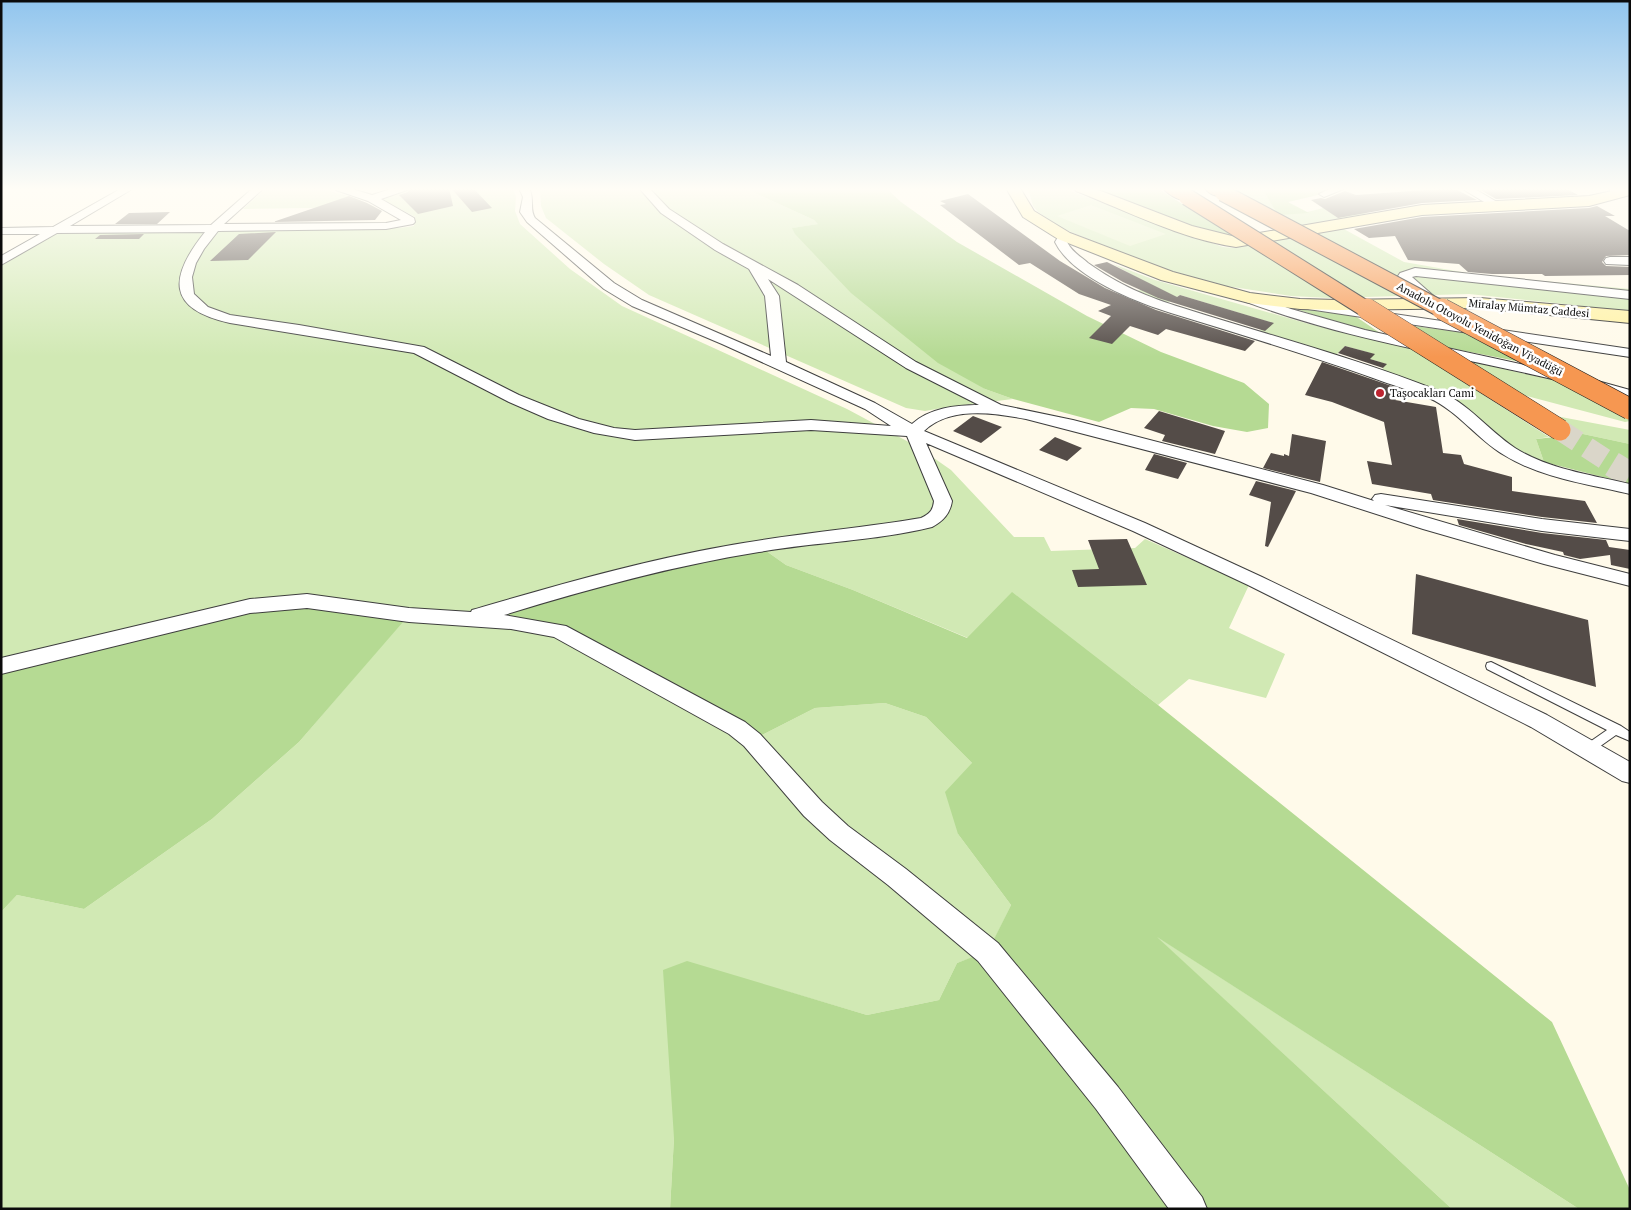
<svg xmlns="http://www.w3.org/2000/svg" width="1631" height="1210" font-family="'PT Serif',serif">
<style>
.green{fill:#d1e9b4}
.forest{fill:#b5da93}
.pitch{fill:#e3f0c6}
.building{fill:#544c48}
.lines{fill:none;stroke-linecap:round;stroke-linejoin:round}
.highway-tunnel-far1{stroke:#dad6c9;stroke-width:21;stroke-dasharray:21 11;stroke-linecap:butt}
.highway-tunnel{stroke:#dad6c9;stroke-width:26;stroke-dasharray:26 13;stroke-linecap:butt}
.lane-casing{stroke:#3e3e3e;stroke-width:2}
.street-casing{stroke:#3e3e3e;stroke-width:2}
.secondary-casing{stroke:#2d2d2d;stroke-width:2}
.highway-casing{stroke:#1c1c1c;stroke-width:2}
.lane{fill:#fff;fill-rule:evenodd}
.street{fill:#fff;fill-rule:evenodd}
.secondary{fill:#fff2a5;fill-rule:evenodd}
.highway{fill:#f69751;fill-rule:evenodd}
.highway-bridge-far1-casing{stroke:#1c1c1c;stroke-width:18;stroke-linecap:butt}
.highway-bridge-casing{stroke:#1c1c1c;stroke-width:22;stroke-linecap:butt}
.highway-bridge-far1{stroke:#f69751;stroke-width:16}
.highway-bridge{stroke:#f69751;stroke-width:21}
.poi-dot{fill:#bc232f;stroke:#fff;stroke-width:2}
.labels{text-anchor:middle;stroke-width:5;stroke-linejoin:round;paint-order:stroke}
.far-street-label{font-size:11px;fill:#0b0b0b;stroke:#fff}
.far-poi-label{font-size:11px;fill:#0b0b0b;stroke:#fff;text-anchor:start}
</style>
<rect width="100%" height="100%" fill="#fffaea"/>
<!-- green -->
<path class="green" d="M266,188h53l36,10 20,9 -132,2z
M409,188h104l3,9 -1,14 5,13 50,45 52,37 225,103 71,38 33,23 63,67h30l7,14 84,-3 10,-9 104,46 -20,43 56,26 -19,44 -77,-19 -31,26 -27,-21 -163,-46 -115,-48 -67,-25 -27,-19 -221,80 214,114 63,-32 70,-5 41,14 46,46 -14,71 53,71 -23,47 -31,11 -18,37 -72,15 -88,-26 -105,149 -4,71h-669v-297l16,-17 67,14 128,-90 87,-77 109,-127 -407,51v-400l56,-33 342,-5 15,-2 1,-9 -35,-19z
M540,188h204l70,32 5,4 -26,4 192,161 28,10 -65,8 -23,4 -19,-3 -257,-113 -45,-31 -58,-46 -5,-12z
M1028,188h34l161,59 12,1 107,-20 62,34 75,13 151,14v22l-161,-17 -139,4 -39,-2 -65,-10 -70,-19 -95,-39 -23,-16 -5,-6z
M1227,188h35l5,8 41,17 -1,-1 37,-9 25,12 -67,13z
M1113,264l42,16 154,44 101,24 139,89 -13,2 8,23c-20,-7 -37,-17 -53,-32 -12,-11 -22,-22 -36,-30l-74,-29 5,-7 -16,-5 4,-5 -29,-8 -10,10 -76,-24 6,-7 8,-2 -93,-28 -13,8 -33,-11 18,-6z
M1464,360l98,22 68,36v3l-5,1 -117,-31z
M1545,414l85,16v14l-47,-10 -5,1z
M1153,934l426,275h-127z"/>
<!-- forest -->
<path class="forest" d="M744,188h142l15,14 56,40 130,74 74,36 83,31 25,21 -1,24 -21,4 -34,-6 -59,-17 -23,-1 -32,14 -86,-23 -28,-10 -47,-26 -87,-70 -56,-59 -3,-6 26,-4 -4,-4z
M1091,188h66l82,52 -30,-6z
M1262,188h66l-10,7 -30,7 21,11 -31,2z
M1293,308l62,8 25,17 -35,-8z
M1407,325l73,10 51,29 -91,-18z
M1583,434l47,10v40l-86,-22 -8,-23z
M759,546l27,19 67,25 114,48 45,-46 146,113 394,317 78,168v19h-51l-422,-272 295,272h-782l4,-71 -11,-168 24,-9 180,54 72,-15 18,-37 31,-12 23,-46 -53,-71 -13,-42 27,-29 -46,-46 -41,-14 -70,5 -63,32 -174,-100 -112,-21z
M278,602l131,13 -110,127 -87,77 -128,90 -67,-14 -16,17v-246z"/>
<!-- pitch -->
<path class="pitch" d="M1091,205l75,29 -36,12 -73,-30z"/>
<!-- building -->
<path class="building" d="M410,188h39l4,18 -35,8 -19,-19 9,-3z
M451,188h22l19,20 -20,4z
M1453,188l24,12 -55,3 -84,15 -27,-18 10,-2 4,1 20,-8 11,4z
M1477,188h88l13,7 -82,4z
M968,194l92,67 45,27 51,22 99,31 -10,10 -79,-22 -8,6 -28,-9 -18,18 -23,-6 22,-22 -13,-5 13,-6 -32,-11 -49,-31 -11,2 -79,-60 6,-1 -6,-3z
M349,196l18,7 15,8 -7,9 -102,2z
M1597,206l18,10h-10l25,15v24l-24,1 -4,6 4,4 24,1v8l-85,1 -3,-2h-50l-24,-2 -9,-8 -51,-4 -13,-24 -26,2 -15,-9 68,-12 167,-9z
M170,212l-13,12h-42l14,-11z
M276,232l-28,28 -38,1 29,-27z
M144,234l-5,5h-44l5,-4z
M1107,262l70,35 3,-2 94,28 -9,8 -107,-33 -35,-16 -29,-17z
M1345,346l30,8 -5,5 17,5 -4,4 -45,-15z
M1322,362l84,29 -11,9 41,7 7,46 18,2 3,9 48,13v14l73,10 12,22 -55,-6 -109,-17 -2,-6 -59,-10 -5,-23 25,4 -8,-43 -52,-20 -27,-7z
M1159,411l66,20 -10,23 -53,-13 3,-6 -21,-7z
M973,416l29,11 -21,16 -28,-12z
M1292,434l34,7 -6,41 -57,-14 8,-15 13,3v-2l5,2z
M1055,437l27,11 -15,13 -28,-11z
M1154,454l33,9 -9,16 -33,-9z
M1256,481l40,10 -28,56 -3,-1 6,-44 -22,-7z
M1457,519l85,14 64,7 3,7 21,3v19l-19,-4 -1,-10 -30,4 -16,-4 -1,-3 -37,-8 -67,-19z
M1127,539l20,46 -69,2 -6,-17 27,-1 -11,-29z
M1416,574l172,46 8,67 -184,-53z"/>
<g class="lines">
<!-- highway-tunnel-far1 -->
<path class="highway-tunnel-far1" d="M1560,430l54,35"/>
<!-- highway-tunnel -->
<path class="highway-tunnel" d="M1612,464l18,11"/>
<!-- lane casing -->
<g class="lane-casing">
<path id="lane" d="M1491,662l130,64 9,6v9l-14,-6 -24,17 -4,2 -4,-2 -2,-3 2,-3 23,-16 -120,-61 -1,-3 1,-3z"/>
</g>
<!-- street casing -->
<g class="street-casing">
<path id="street" d="M122,188h12l-64,38 141,-1 42,-37h11l-40,36 162,-1 15,-3 -33,-19 -32,-11 -1,-2h14l23,7 22,-7h14l-1,2 -26,9 33,19 1,4 -2,2 -27,5 -168,2 -14,18 -8,14 -4,14 2,17 14,13 22,8 69,10 125,22 95,48 60,24 35,9 21,2 176,-10 80,6 -26,-17 -143,-65 -90,-38 -28,-17 -77,-67 -7,-10 3,-15 -4,-9h10c6,12 0,20 6,30l79,65 28,17 129,56 -6,-60 -16,-27 -34,-19 -54,-37 -22,-25h10l20,21 54,35 75,41 118,77 85,43 72,15 250,65 51,16 -2,-2 3,-4 6,-1 161,25 88,10v12l-88,-10 -157,-26 170,50 75,19v12l-86,-22 -121,-35 -112,-36 -285,-74c-32,-6 -76,-13 -102,12l221,92 117,54 285,138 83,47v21l-8,-2 -91,-54 -283,-142 -115,-54 -207,-88 26,58c-2,13 -9,20 -20,26 -56,14 -116,15 -173,25 -87,14 -171,37 -255,63l62,11 179,96 15,12 62,68 26,24 58,43 92,74 120,144 84,110 5,12h-38l-73,-100 -118,-148 -90,-76 -58,-45 -26,-24 -60,-70 -15,-12 -175,-97 -43,-8 -102,-7 -102,-14 -57,5 -249,61v-16l249,-59 57,-5 102,14 62,4 1,-2c83,-24 168,-49 254,-64 64,-12 130,-17 195,-28 8,-4 12,-7 13,-17l-27,-65 -96,-6 -176,10 -41,-7 -46,-14 -39,-17 -95,-49 -184,-30c-64,-14 -61,-46 -25,-91l-148,1 -56,32v-9l39,-22h-39v-6l52,-1zM768,279l138,89 73,37c-24,0 -49,3 -67,19l-37,-21 -89,-41 -7,-66z
M1332,188h14l-22,9 -5,-3z
M1461,188h12l31,18 -2,2h-8z
M1610,188h14l-4,4 -1,5 -4,1 -5,-3z
M1064,232l6,4 -3,6c5,10 13,14 21,21 31,22 59,34 95,45 85,27 173,50 256,83 29,12 49,39 76,57 33,21 77,27 115,36v10c-42,-10 -89,-16 -126,-39 -27,-16 -46,-44 -75,-57 -18,-8 -38,-13 -56,-20 -67,-24 -134,-44 -202,-65 -35,-11 -99,-36 -116,-71l5,-8z
M1610,257h20v8l-24,-1 -2,-3 2,-3z
M1415,268l215,23v8l-214,-23 -4,1 25,22 2,3 -2,3h-10l-29,-29 2,-3z
M1249,294l42,15 74,21 201,44 2,3 -2,3 -5,1c-106,-25 -214,-41 -317,-80l-2,-3z
M1313,302l317,47v8l-322,-48 -2,-3z
M1594,380l36,10v10l-41,-12 -3,-3 3,-3z"/>
</g>
<!-- secondary casing -->
<g class="secondary-casing">
<path id="secondary" d="M1006,188h14l14,23 36,22 103,39 77,21 50,6 38,1 142,-2 150,13v12l-150,-15 -142,2 -38,-1 -51,-6 -88,-23 -103,-41 -35,-22z
M1074,188h19l99,38 44,11 186,-32 167,-9 37,-8h4v7l-41,11 -167,9 -186,32c-55,-8 -109,-36 -160,-56z"/>
</g>
<!-- highway casing -->
<g class="highway-casing">
<path id="highway" d="M1163,188h17l14,9 -2,3c-9,3 -23,-4 -29,-12z
M1205,188h18l7,5 -2,3c-8,2 -19,-1 -23,-8z"/>
</g>
<!-- lane -->
<use href="#lane" class="lane"/>
<!-- street -->
<use href="#street" class="street"/>
<!-- secondary -->
<use href="#secondary" class="secondary"/>
<!-- highway -->
<use href="#highway" class="highway"/>
<!-- highway-bridge-far1 casing -->
<g class="highway-bridge-far1-casing">
<path id="highway-bridge-far1" d="M1223,193l222,118
M1187,197l182,114"/>
</g>
<!-- highway-bridge casing -->
<g class="highway-bridge-casing">
<path id="highway-bridge" d="M1367,309l193,121
M1442,309l188,100"/>
</g>
<!-- highway-bridge-far1 -->
<use href="#highway-bridge-far1" class="highway-bridge-far1"/>
<!-- highway-bridge -->
<use href="#highway-bridge" class="highway-bridge"/>
</g>
<!-- sky -->
<linearGradient id="sky" x2="0" y2="1"><stop stop-color="#91c5ee"/><stop offset="0.53" stop-color="#fffdf6"/><stop offset="1" stop-color="#fffdf6" stop-opacity="0"/></linearGradient>
<rect width="1631" height="357" fill="url(#sky)"/>
<!-- markers -->
<circle class="poi-dot" cx="1380" cy="393" r="5"/>
<g class="labels">
<!-- far-street labels -->
<g class="far-street-label">
<text transform="translate(1529 308) rotate(5)" y="4">Miralay Mümtaz Caddesi</text>
<text transform="translate(1480 329) rotate(28)" y="4">Anadolu Otoyolu Yenidoğan Viyadüğü</text>
</g>
<!-- far-poi labels -->
<g class="far-poi-label">
<text x="1390" y="397">Taşocakları Cami</text>
</g>
</g>
<!-- border -->
<rect width="1631" height="1210" fill="none" stroke="#0b0b0b" stroke-width="5"/>
</svg>
